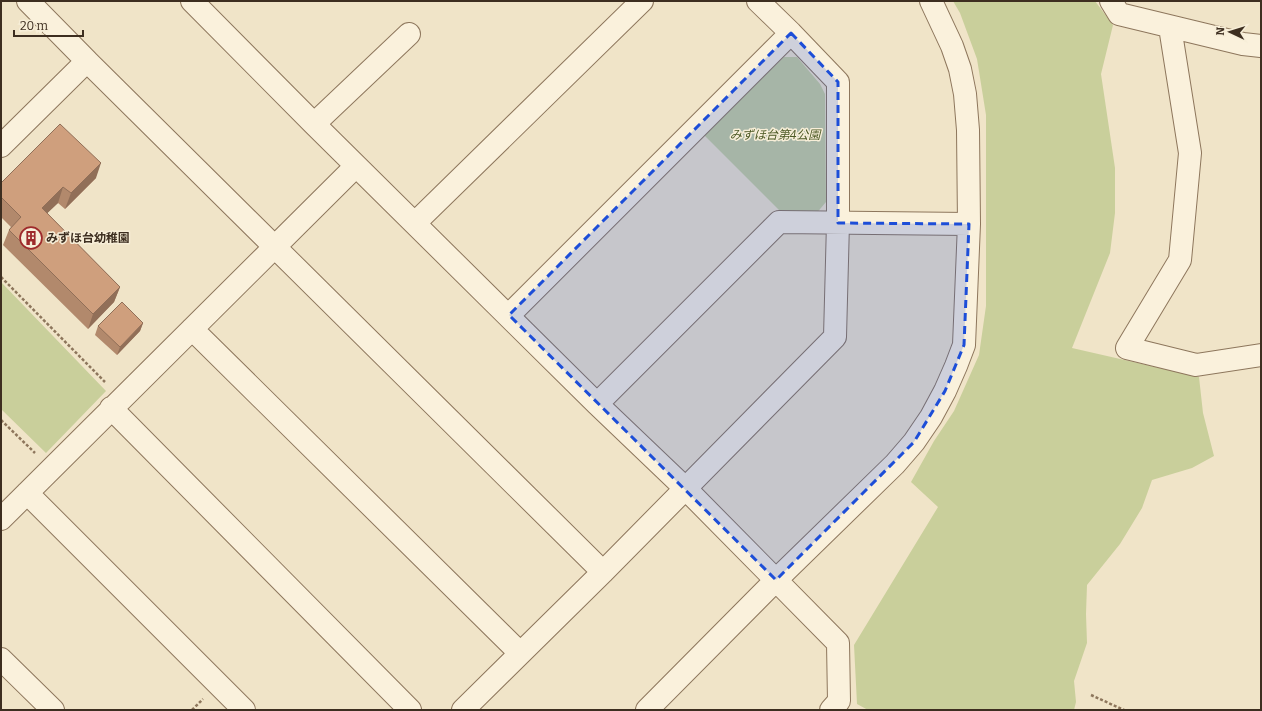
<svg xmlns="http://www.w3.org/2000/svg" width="1262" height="711" font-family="Bitter,'Noto Sans JP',serif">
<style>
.green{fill:#c9cf9b}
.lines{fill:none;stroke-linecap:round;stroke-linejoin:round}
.minor-casing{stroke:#8d765c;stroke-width:24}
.tertiary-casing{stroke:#8d765c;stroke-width:24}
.path{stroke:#8d765c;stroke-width:2.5;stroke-dasharray:3 2;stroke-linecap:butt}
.minor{stroke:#faf1dc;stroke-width:22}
.tertiary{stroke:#faf1dc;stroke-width:22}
.wall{fill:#b2896c}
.shaded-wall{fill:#916f58}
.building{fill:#cf9f7d;stroke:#916f58}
.marked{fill:#1d4ed8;fill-opacity:0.2;stroke:#1d4ed8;stroke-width:3;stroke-dasharray:8 5;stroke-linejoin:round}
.labels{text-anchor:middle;stroke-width:3;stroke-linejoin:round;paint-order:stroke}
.park-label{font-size:12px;font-style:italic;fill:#4d5a26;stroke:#f7eed8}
.poi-label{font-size:12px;font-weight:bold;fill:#3d2e20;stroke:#f7eed8;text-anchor:start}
</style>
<rect width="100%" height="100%" fill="#f0e4c8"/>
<!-- green -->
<path class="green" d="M953,1h142l18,24 -12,49 14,94v45l-5,40 -38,95 127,29 4,36 11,43 -22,12 -40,12 -10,28 -22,36 -33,41 -1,29 1,29 -13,38 2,21 -2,8h-206l-11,-6 -3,-59 84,-138 -27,-25 23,-41 20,-30 25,-56 7,-49v-191l-9,-56 -17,-46z
M784,57h13l23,27 5,10 1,108 -11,13 -32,-1 -80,-80z
M1,282l105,109 -60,62 -45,-44z"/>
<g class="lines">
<!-- minor casing -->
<g class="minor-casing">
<path id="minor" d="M192,1l122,123 283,280 89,85 152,154 1,58 -8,9
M1111,1l8,13 124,30 18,2
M1170,27l20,126 -10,107 -53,88 69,17 65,-10
M87,61l516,511
M314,124l95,-90
M1,146l86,-85 -59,-60
M415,223l227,-222
M509,315l282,-282
M192,329l328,324
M597,404l182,-182 190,2
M111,408l299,302
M27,493l217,217
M1,519l355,-353
M463,710l140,-138 232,-235 3,-114v-141l-47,-49 -33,-32
M647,710l129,-130 119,-116 19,-22 17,-25 14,-26 11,-25 8,-21 5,-121 -1,-94 -3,-36 -5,-25 -8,-23 -21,-45"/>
</g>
<!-- tertiary casing -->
<g class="tertiary-casing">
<path id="tertiary" d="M1,659l52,51"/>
</g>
<!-- path -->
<path class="path" d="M1,277l104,105
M1,420l34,33
M1091,695l33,15
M192,710l11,-11"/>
<!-- minor -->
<use href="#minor" class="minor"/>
<!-- tertiary -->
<use href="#tertiary" class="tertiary"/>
</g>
<!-- wall -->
<path class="wall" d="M96,178l-31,31 -7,-6 -11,10 73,74 -6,15 -26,27 -85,-84 6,-15 2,-3 -10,-10v-34z
M143,323l-3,8 -23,24 -22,-20 3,-9z"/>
<!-- shaded-wall -->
<path class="shaded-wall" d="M101,163l-5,15 -31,31 6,-16z
M63,187l-5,16 -21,20 5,-15z
M120,287l-6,15 -26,27 5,-15z
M143,323l-3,8 -23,24 3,-8z"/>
<!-- building -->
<path class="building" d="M60,124l41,39 -30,30 -8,-6 -21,21 78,79 -27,27 -84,-84 12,-13 -20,-20v-14z
M122,302l21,21 -23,24 -22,-21z"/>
<!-- marked area -->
<path class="marked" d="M791,33l47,49v141l131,1 -5,121 -19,46 -31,51 -138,138 -267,-265z"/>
<!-- icons -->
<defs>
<g id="building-ring" transform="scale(1.15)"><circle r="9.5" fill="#f7eed8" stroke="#9e2a2b" stroke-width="1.5"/><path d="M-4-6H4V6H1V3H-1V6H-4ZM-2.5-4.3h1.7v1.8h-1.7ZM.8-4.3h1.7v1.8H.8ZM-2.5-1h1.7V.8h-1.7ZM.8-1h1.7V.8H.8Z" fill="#9e2a2b"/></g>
</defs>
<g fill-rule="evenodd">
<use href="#building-ring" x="31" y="238"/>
</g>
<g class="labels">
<!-- park labels -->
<g class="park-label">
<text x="775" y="139">みずほ台第4公園</text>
</g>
<!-- poi labels -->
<g class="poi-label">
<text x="46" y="242">みずほ台幼稚園</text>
</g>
</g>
<!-- border -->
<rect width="1262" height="711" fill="none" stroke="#3d2e20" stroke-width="4"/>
<!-- north arrow -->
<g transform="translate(1230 32) rotate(274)" stroke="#f7eed8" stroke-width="3" paint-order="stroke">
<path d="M0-3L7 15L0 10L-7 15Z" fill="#3d2e20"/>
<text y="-6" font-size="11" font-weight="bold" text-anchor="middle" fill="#3d2e20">N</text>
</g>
<!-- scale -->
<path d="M14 30v6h69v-6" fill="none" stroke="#3d2e20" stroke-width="2"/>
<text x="20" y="30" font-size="12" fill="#3d2e20" stroke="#f7eed8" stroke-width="3" paint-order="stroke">20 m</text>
</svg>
